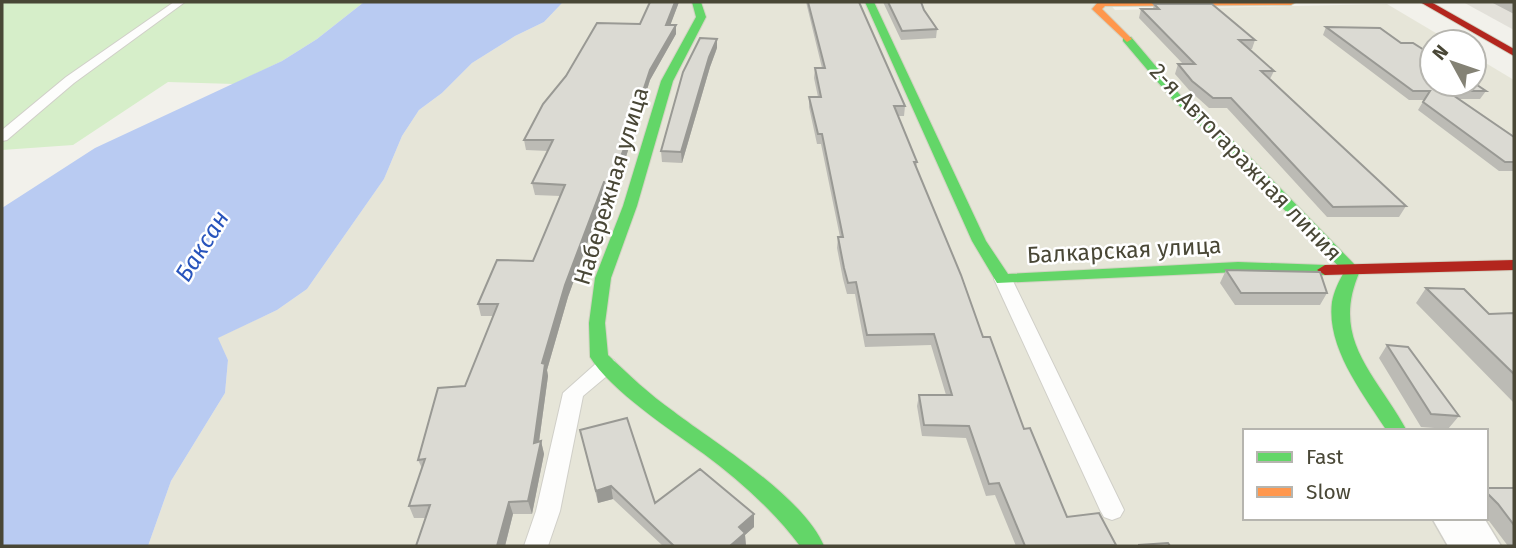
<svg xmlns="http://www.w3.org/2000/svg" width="1516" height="548" font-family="'Fira Sans',sans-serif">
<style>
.residential{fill:#e6e5d8;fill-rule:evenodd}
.industrial{fill:#e2e0d9}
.green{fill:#d6eec9}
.water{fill:#b9cbf2}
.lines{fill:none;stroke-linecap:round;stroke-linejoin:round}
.lane-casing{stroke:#d0cfc8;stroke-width:2}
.street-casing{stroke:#d0cfc8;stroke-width:3}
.fast-casing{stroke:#d3d3c3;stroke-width:2}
.slow-casing{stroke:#d3d3c3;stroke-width:2}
.jam-casing{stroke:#d3d3c3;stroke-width:2}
.lane{fill:#fdfdfc;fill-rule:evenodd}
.street{fill:#fdfdfc;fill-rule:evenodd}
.fast{fill:#63d668;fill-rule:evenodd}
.slow{fill:#ff974d;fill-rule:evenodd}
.jam{fill:#b3261e;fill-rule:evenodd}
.wall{fill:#bcbbb5}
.shaded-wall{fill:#999994}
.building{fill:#dbdad3;stroke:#999994;stroke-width:2}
.labels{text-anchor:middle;stroke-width:5;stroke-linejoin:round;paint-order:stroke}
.street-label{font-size:23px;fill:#494736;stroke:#fff}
.water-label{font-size:24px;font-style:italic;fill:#2854bc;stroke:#fff}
</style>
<rect width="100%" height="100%" fill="#f2f1eb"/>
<!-- residential -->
<path class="residential" d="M563,2h545l7,8 272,-6 64,38h-19v42h42v-28l40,24v466h-1366l23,-65 54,-88 3,-33 -11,-22 60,-28 30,-21 77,-110 18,-43 17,-26 23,-17 30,-30 43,-27 29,-14zM1245,431h241v87h-241z"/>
<!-- industrial -->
<path class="industrial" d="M1463,2h51v28z"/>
<!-- green -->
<path class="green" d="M2,2h362l-47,37 -35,22 -48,23 -66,-2 -95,63 -71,5z"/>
<!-- water -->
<path class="water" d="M364,2h199l-19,20 -29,14 -43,27 -30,30 -23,17 -17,26 -18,43 -77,110 -30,21 -59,28 10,22 -3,33 -54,88 -23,65h-146v-338l93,-60 187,-87 35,-22z"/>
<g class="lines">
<!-- lane casing -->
<g class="lane-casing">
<path id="lane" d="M174,2h11l-111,81 -67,57 -5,1v-11l64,-53z
M1003,273l9,6 112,231 -4,7 -8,3 -8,-3 -4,-7 -106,-231z
M607,358l7,2 3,5 -3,5 -31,26 -23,115 -12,35h-24l12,-35 27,-118 37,-33z"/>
</g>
<!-- street casing -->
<g class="street-casing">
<path id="street" d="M1432,518h52l17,28h-53z"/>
</g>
<!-- fast casing -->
<g class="fast-casing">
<path id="fast" d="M692,2h9l5,15 -33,64 -36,125 -26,72 -6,45 3,32c21,20 41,39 65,56 43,33 130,85 151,135h-24c-27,-36 -60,-65 -96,-92 -32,-23 -94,-64 -114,-97l-1,-34 6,-45 28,-72 38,-125 35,-64z
M865,2h9l112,239 22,33 230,-12 87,3 8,5 -8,5 -87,-3 -241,11 -25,-42z
M1123,37h8l50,59 59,51 118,121 2,3c-31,69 17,104 47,160h-20c-23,-36 -61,-83 -55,-129 2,-11 7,-21 12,-30l-114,-119 -57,-53 -50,-59z"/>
</g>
<!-- slow casing -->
<g class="slow-casing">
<path id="slow" d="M1098,2h198l-5,3 -186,1 -3,3 30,30 -5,3 -33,-31 -2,-2z"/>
</g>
<!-- jam casing -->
<g class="jam-casing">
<path id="jam" d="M1420,2h11l83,47v7z
M1514,260v10l-189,5 -8,-5 8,-5z"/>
</g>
<!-- lane -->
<use href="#lane" class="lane"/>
<!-- street -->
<use href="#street" class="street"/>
<!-- fast -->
<use href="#fast" class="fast"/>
<!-- slow -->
<use href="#slow" class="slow"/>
<!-- jam -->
<use href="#jam" class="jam"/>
</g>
<!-- wall -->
<path class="wall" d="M650,2h29l-9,23 6,9 -26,46 -25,80 -13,34h-7l-37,103 -21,73 1,6 -9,66 2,-1 3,13 -12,60h-19l-8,32h-89l9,-28h-11l-5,-12 13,-38 -4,-8 47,-74 28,-70h-12l-3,-12 55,-43 27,-65 -25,-1 -3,-12 16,-32 -22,-1 -2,-10 116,-116z
M806,2h53l46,104 -1,10h-6l19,46 -1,6 67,169 41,92 43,88 49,28 -1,1h-99l-21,-51 -9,1 -20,-58 -44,-2 -5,-30 2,-11h27l-15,-50 -66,2 -10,-53h-8l-4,-15 -6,-31 1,-11h2l-19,-93h-4l-8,-37v-10h9l-4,-19 1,-10h7z
M883,2h38l3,8 13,19 -1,9 -35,2z
M1491,2h23v12z
M1154,4l101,36 -3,9h-3l25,22 -4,8 136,127 -7,11h-72l-100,-109h-18l-20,-18 -14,-16 3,-10h5l-44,-46 2,-9h12z
M1326,27l75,16 85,48 -6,8h-21l55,38v34h-15l-81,-61 6,-10h-15l-86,-65z
M717,48l-7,19 -28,96 -20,-1 -1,-11z
M1226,270l101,23 -7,12h-85l-15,-22z
M1426,288l63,26 25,-1v90l-98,-100z
M1387,345l72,71 -11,13 -27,-2 -42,-69z
M580,430l75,73 99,24 -9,8 1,11h-83l-50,-47 -15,4z
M1486,488h28v58h-6l-22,-29z"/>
<!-- shaded-wall -->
<path class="shaded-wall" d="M675,2h4l-12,32 -1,-9z
M676,25v9l-26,46 -25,80 -13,34 -2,-11 40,-113z
M717,39v9l-7,19 -28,96 -1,-11 28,-95z
M604,182l1,12 -37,103 -21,73 1,6 -11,80 -3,-13 8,-80 23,-78z
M541,441l3,13 -12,60 -4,-13z
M611,486l2,13 -15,4 -2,-12z
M509,502l4,12 -8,32h-8z
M754,514v13l-9,8 1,11h-16l9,-19z"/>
<!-- building -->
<path class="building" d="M650,2h25l-9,23h10l-26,45 -26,79 -14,34 -6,-1 -39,103 -23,78 3,1 -11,79 7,-2 -13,60 -19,1 -12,44h-81l14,-41 -21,1 16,-47 -7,1 20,-72 27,-2 33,-82h-20l19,-44 36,1 32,-76 -33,-2 21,-43h-29l19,-36 23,-28 31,-53 43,1z
M808,2h51l46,104h-11l23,56h-3l47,113 22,62h7l34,92 6,-1 37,89 32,-4 17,32 -91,1 -26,-63 -10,1 -20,-58 -45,-1 -5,-30h33l-18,-61 -67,1 -11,-53 -8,1 -4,-15 -6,-31h5l-21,-103h-4l-9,-37h12l-6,-29h10z
M888,2h33l3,8 13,19 -35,2z
M1154,4h58l43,36h-16l35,31h-13l145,135 -73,1 -102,-109h-18l-21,-17 -14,-17h17l-54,-55h18z
M1326,27l54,1 21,15h12l19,12v29l42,-1 12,8h-39l67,46v25h-9l-82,-60 7,-11h-17z
M700,38l17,1 -8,18 -28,95 -20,-1 22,-79z
M1226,270l94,2 7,21h-86z
M1426,288l38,1 25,25 25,-1v61z
M1387,345l21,2 51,69 -28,-2z
M627,418l28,85 45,-34 54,45 -15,13 6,6 -15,13h-56l-63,-60 -15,5 -16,-61z
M1486,488h28v37l-16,-21 -12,-12z
M1168,543l2,3h-31v-1z"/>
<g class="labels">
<!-- street labels -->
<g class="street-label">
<text transform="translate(1246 162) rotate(46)" y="8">2-я Автогаражная линия</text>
<text transform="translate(611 186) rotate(-73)" y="8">Набережная улица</text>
<text transform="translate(1124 250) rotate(-3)" y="8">Балкарская улица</text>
</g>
<!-- water labels -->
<g class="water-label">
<text transform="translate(202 246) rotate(-58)" y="8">Баксан</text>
</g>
</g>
<!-- border -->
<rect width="1516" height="548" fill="none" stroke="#494736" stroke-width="7"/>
<!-- legend -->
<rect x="1243" y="429" width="245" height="91" fill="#ffffff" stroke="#b6b5af" stroke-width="2"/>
<rect x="1257" y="452" width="35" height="10" fill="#63d668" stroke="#b6b5af" stroke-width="2"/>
<text x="1306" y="464" font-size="21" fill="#494736">Fast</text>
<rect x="1257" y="487" width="35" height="10" fill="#ff974d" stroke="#b6b5af" stroke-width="2"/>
<text x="1306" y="499" font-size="21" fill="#494736">Slow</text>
<!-- north arrow -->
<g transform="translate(1453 63) rotate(310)"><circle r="33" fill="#ffffff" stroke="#b6b5af" stroke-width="2"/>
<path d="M0-5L12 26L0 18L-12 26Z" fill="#848275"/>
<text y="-10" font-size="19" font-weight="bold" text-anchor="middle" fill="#494736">N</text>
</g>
</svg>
